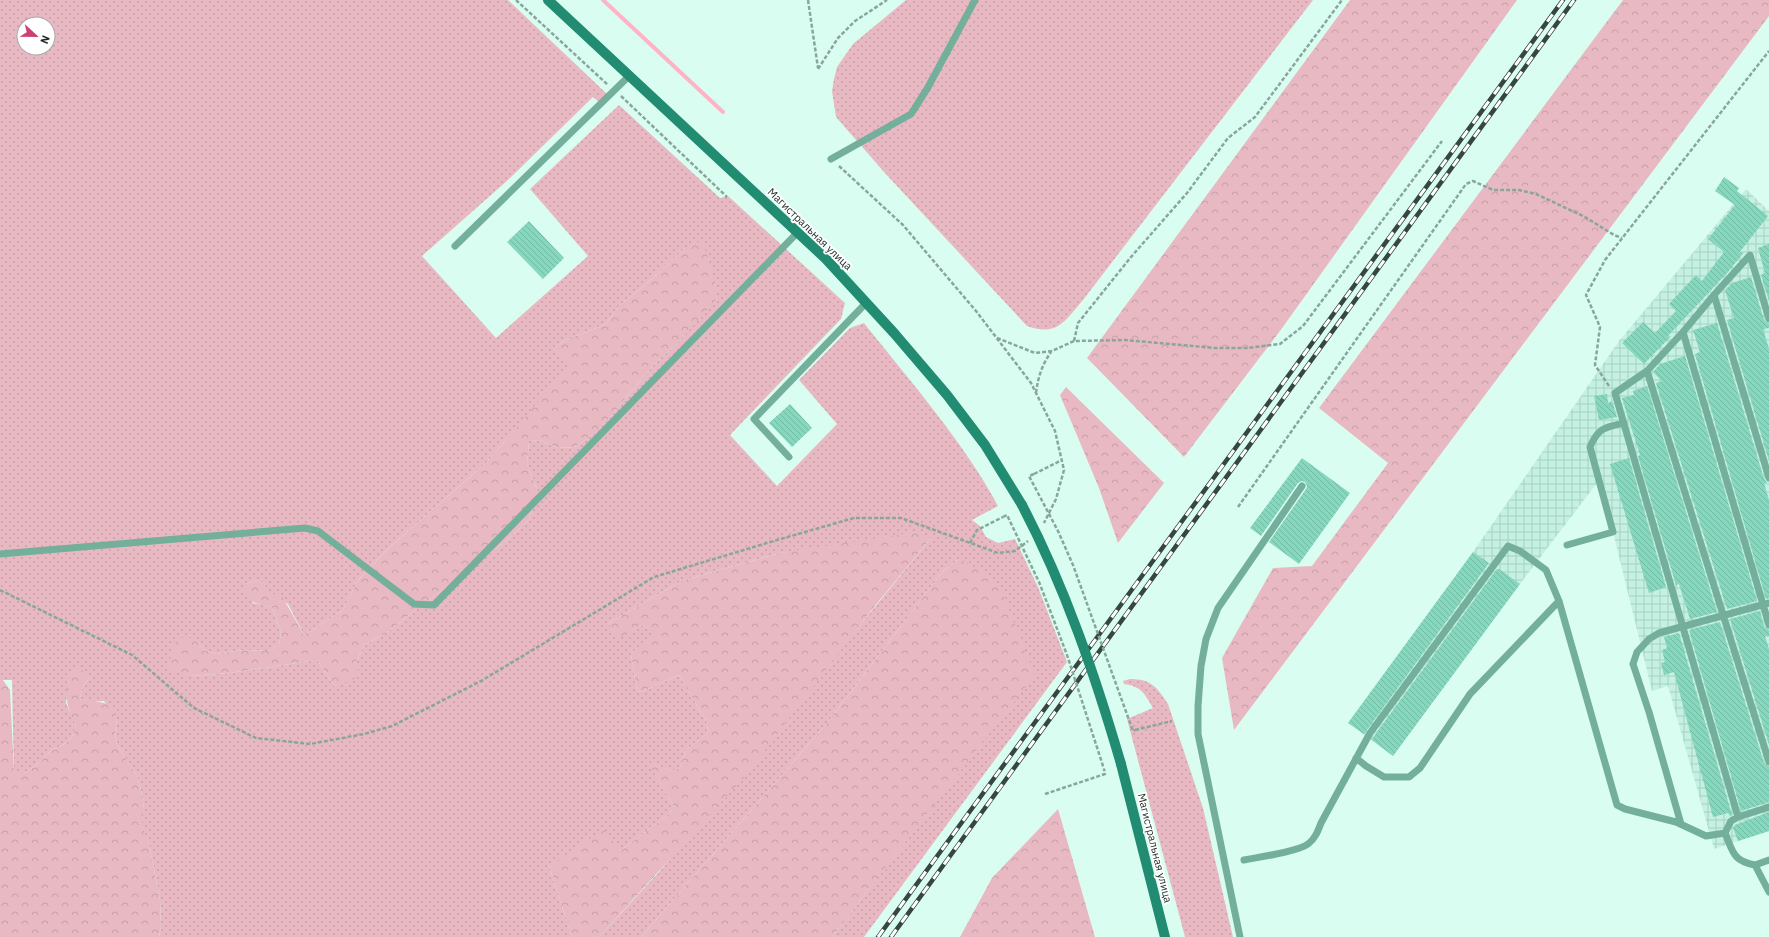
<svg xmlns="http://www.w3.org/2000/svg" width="1769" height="937" font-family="'IBM Plex Sans',sans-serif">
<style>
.industrial{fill:url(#industrial-grid)}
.grass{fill:url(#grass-dots);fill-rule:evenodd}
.forest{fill:url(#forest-crowns)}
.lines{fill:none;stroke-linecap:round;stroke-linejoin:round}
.stream{stroke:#ffb3c5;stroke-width:4}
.building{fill:url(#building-back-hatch)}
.path{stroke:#8aa69c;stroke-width:2.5;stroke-dasharray:4 2;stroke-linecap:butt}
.service{stroke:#74af9c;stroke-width:7}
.secondary{stroke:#218c72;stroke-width:10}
.rail-casing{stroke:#364741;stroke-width:4.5}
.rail{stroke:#fff;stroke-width:3;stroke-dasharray:9;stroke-linecap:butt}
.path-bridge{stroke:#8aa69c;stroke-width:2.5;stroke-dasharray:4 2;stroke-linecap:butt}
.secondary-bridge{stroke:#218c72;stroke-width:10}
.labels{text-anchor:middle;stroke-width:3.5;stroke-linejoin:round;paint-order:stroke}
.street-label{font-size:11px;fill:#1d2b26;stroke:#fff}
</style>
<defs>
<pattern id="industrial-grid" width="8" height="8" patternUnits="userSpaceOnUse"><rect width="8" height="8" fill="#c4f1e2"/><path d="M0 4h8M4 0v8" fill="none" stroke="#a8cfc2"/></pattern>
<pattern id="grass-dots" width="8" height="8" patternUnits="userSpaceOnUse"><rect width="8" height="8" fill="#e8b9c3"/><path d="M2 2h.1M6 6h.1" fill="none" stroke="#c79fa7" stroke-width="1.8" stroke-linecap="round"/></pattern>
<pattern id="forest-crowns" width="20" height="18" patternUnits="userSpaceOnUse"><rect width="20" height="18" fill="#e8b9c3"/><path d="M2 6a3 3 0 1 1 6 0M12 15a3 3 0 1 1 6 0" fill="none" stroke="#c79fa7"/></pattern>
<pattern id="building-back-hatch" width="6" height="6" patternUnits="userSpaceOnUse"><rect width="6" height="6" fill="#85d8be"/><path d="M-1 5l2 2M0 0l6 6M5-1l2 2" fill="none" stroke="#72baa3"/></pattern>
</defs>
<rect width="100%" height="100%" fill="#d9fef1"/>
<!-- industrial -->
<path class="industrial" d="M1746,189l23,22v620l-55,18 -46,-163 -16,5 -52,-212 -80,105 -127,172 -45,-33 125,-171 146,-211z"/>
<!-- grass -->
<path class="grass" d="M0,0h508l100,95 -8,8 -7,-6 -85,83 -86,76 74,82 92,-82 -58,-67 89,-84 101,93 8,-2 117,107 -4,16 -111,116 47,51 60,-62 -38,-44 51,-52 14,-5c45,57 100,119 134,183l-26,14 8,6 6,11 12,6 17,-4 23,48 29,75 -203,275h-32l202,-262 -75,-116 -16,12 -116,152 -186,214h-42l60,-65 272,-334 -151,15 -99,28 -72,42 8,16 24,-14 15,6 -25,23 6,37 4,1 38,-17 29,49 -1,10 -21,16 -6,17 -7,4 -24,-8 26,46 -55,42 -71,15 23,71h-413l2,-11 -1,-26 -10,-52 -9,-23 3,-24 -7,-25 -20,-31 -2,-13 2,-12 -13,-19 -12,1 -12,-3 2,-11 7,-10 -20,1 -3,24 10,23 -4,11 -9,8 -11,5 -18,17 -10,6 -10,1 -2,-94h-12zM24,24h24v24h-24zM685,248l23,10 4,18 -36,69 -18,15 -31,36 -15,19 -17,18 -20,14 -17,1 -18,-8 -11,1 -2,23 11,28 -9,28 -23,21 -120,92 -22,12 -8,18 -21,24 -18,-27 -87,13 -41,3 8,-35 7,9 12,4 27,-4 25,1 11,-6 2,-12 -9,-26 -19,-4 -7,-19 10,-4 8,3 4,10 20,11 16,31 38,-24 17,-32 31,-32 98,-86 83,-97 -18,-16 13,-8 40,-16 13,-18 34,-28z
M906,0h407l-230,300c-18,21 -26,37 -56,26l-143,-154 -48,-55 -4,-26 2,-12 3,-12 16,-23z
M1130,679c21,0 27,8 38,25l35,104 30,129h-48l-58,-218 26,-11c-8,-14 -12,-22 -29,-24l-1,-3z"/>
<!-- forest -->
<path class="forest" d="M1350,0h167l-237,331 -96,126 -97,-99z
M1623,0h146v16l-535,714 -12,-72 51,-90 39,-2 76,-103 -69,-55z
M703,240l13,48 1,8 -3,7 -38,42 -18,15 -31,36 -15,19 -17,18 -20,14 -17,1 -18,-8 -11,1 -2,23 11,28 -9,28 -23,21 -120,92 -22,12 -8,18 4,13 -25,11 -18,-27 -87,13 -41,3 -11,-3 -10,-6 6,-24 11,-7 12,5 7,9 12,4 27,-4 25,1 11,-6 2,-12 -9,-26c-16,-3 -21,-3 -30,-18l4,-5 10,-4 8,3 5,10 13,3 22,39 38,-24 17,-32 31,-32 98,-86 82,-97 -17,-16 13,-8 40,-16 13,-18 34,-28 32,-30z
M1066,387l98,96 -46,60 -19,-55 -39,-93z
M916,532l15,6 -57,69 -126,166 -149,164h-27l-23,-71 55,-37 16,22 55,-42 -27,-47 25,9 7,-4 6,-17 21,-16 1,-10 -29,-49 -38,17 -4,-1 -6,-37 24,-23 -14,-6 -24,15 -8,-17 72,-42 99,-28z
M959,559l24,12 16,13 36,91 -203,262h-191l186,-214 116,-152z
M74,668h5l10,6v4l-7,10 -2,11c14,3 22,2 35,8l2,13 -2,12 2,13 20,31 7,25 -2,24 8,23 10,52 1,26 -2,11h-159v-261l10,14 4,83h10l10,-6 18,-17 11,-5 9,-8 4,-11c-11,-21 -13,-37 -2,-58z
M1058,809l37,128h-135l32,-59z"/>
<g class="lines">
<!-- stream -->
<path class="stream" d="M603,0l120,112"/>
</g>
<!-- building -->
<path class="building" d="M1724,177l15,11 -2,3 31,25 -29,37 5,-1 -16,20 -61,65 4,-1 -27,28 -22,-21 21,-21 12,11 21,-22 -7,-7 27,-29 6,6 22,-29 -16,-13 27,-34 -20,-14z
M529,221l35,37 -21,21 -36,-37z
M1769,244v57l-8,-26 4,-2 -7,-25z
M1751,277l13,43 5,4v4l-6,1 6,20v112l-42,-141 7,-2 -9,-28 7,-7z
M1717,323l47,156 3,4h-3l5,17v98l-3,1 -71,-245 5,-2 -7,-22z
M1685,356l72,245 -30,8 -71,-226 6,-2 -9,-9 7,-8z
M1647,386l70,226 -27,7 -11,-35 -3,1 -38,-129 2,-1 -18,-57 12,-3 -1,-4z
M1607,394l1,9 4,-2 5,16 -18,3 -5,-24z
M790,404l22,24 -20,19 -23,-24z
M1302,458l48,35 -51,71 -30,-22 37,-53 1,-3 -2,-4 -3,-1 -4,2 -37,53 -11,-8z
M1629,458l37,129 -17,6 -39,-129z
M1473,552l16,11 -125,171 -16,-11z
M1497,569h2l21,15 -127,172 -21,-16 2,-4z
M1760,611l4,16 5,3v6h-4l4,13v96l-39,-126z
M1720,622l44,141 5,4v35l-28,9 -52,-181z
M1679,633l53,182 -2,1 -2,-3 -15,4 -39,-145 -10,3 -3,-12 4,-1 -3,-12 5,-2 -3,-11z
M1769,812v19l-31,10 -5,-13 2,-3z"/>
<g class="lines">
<!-- path -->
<path class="path" d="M516,0l92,85
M808,0l10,68
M818,69l20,-31 17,-17 32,-21
M621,96l106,101
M839,166l64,59 73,86 55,72 24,48 9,39 -8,29 -12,24
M997,338l38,15 17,-2 22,-10 51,-1 90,8h33l32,-4 23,-18 139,-185
M1074,341l4,-18 53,-66 56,-64 41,-55 27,-21 87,-117
M1609,386l-14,-21 5,-38 -14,-32 19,-35 164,-209
M1036,393c2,-16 6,-28 15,-41
M1034,474l28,-14
M1238,507l228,-323 7,-3 20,9h26l17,4 49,23 29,18 8,3
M970,543l7,-13 26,-13
M0,590l132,65 62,53 62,30 54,6 54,-10 28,-8 89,-45 173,-104 123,-37 77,-22h47l97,35 17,-2 13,-10
M1135,730l37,-9
M1045,794l60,-20 -1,-5"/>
<!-- service -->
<path class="service" d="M831,159l80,-45 16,-25 48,-89
M455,246l174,-170
M1714,295l55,183
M1769,319l-19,-64 -36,40 -31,37 -36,39 -32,22 123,424 -7,4 -6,12c8,19 8,28 30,32l14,27
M1683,332l86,293
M1647,371l122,391
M789,457l-35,-38 112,-116
M1567,545l46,-13 -23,-85c8,-19 15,-20 34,-24
M0,554l305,-26 13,3 96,73 20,1 364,-373
M1356,758l10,8 18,11h25l11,-9 50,-74 89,-93
M1738,817l31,-10
M1681,824l-32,-112 -16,-48 4,-12 12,-13 10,-6 110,-30
M1244,860c15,-3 53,-8 64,-16 7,-5 10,-13 13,-21l49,-90 138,-187 12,5 26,19 13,31 58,204 8,4 51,13 30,14 19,-3
M1755,865l14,-5
M1240,937l-42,-203v-28l3,-40 5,-27 12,-31 84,-122"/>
<!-- secondary -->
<path class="secondary" d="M548,0l278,259 68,74 53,62 38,50 37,60
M1121,764l44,173"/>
<!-- rail casing -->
<g class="rail-casing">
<path id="rail" d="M878,937l685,-937
M891,937l683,-937"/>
</g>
<!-- rail -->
<use href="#rail" class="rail"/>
<!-- path-bridge -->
<path class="path-bridge" d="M1034,474l-5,2 29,55 15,34 60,166 2,-1
M1003,517l4,-2 32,67 14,36 14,37 37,114"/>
<!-- secondary-bridge -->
<path class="secondary-bridge" d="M1022,505c43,82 73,170 99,259"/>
</g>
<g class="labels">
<!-- street labels -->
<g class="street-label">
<text transform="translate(810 229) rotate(44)" y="4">Магистральная улица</text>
<text transform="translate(1155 848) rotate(76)" y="4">Магистральная улица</text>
</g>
</g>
<!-- north arrow -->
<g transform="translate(36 36) rotate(112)"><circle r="19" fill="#ffffff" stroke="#a5aaa8"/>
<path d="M0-3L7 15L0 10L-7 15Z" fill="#cd4070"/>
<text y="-6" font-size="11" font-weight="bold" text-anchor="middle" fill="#1d2b26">N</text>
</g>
</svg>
